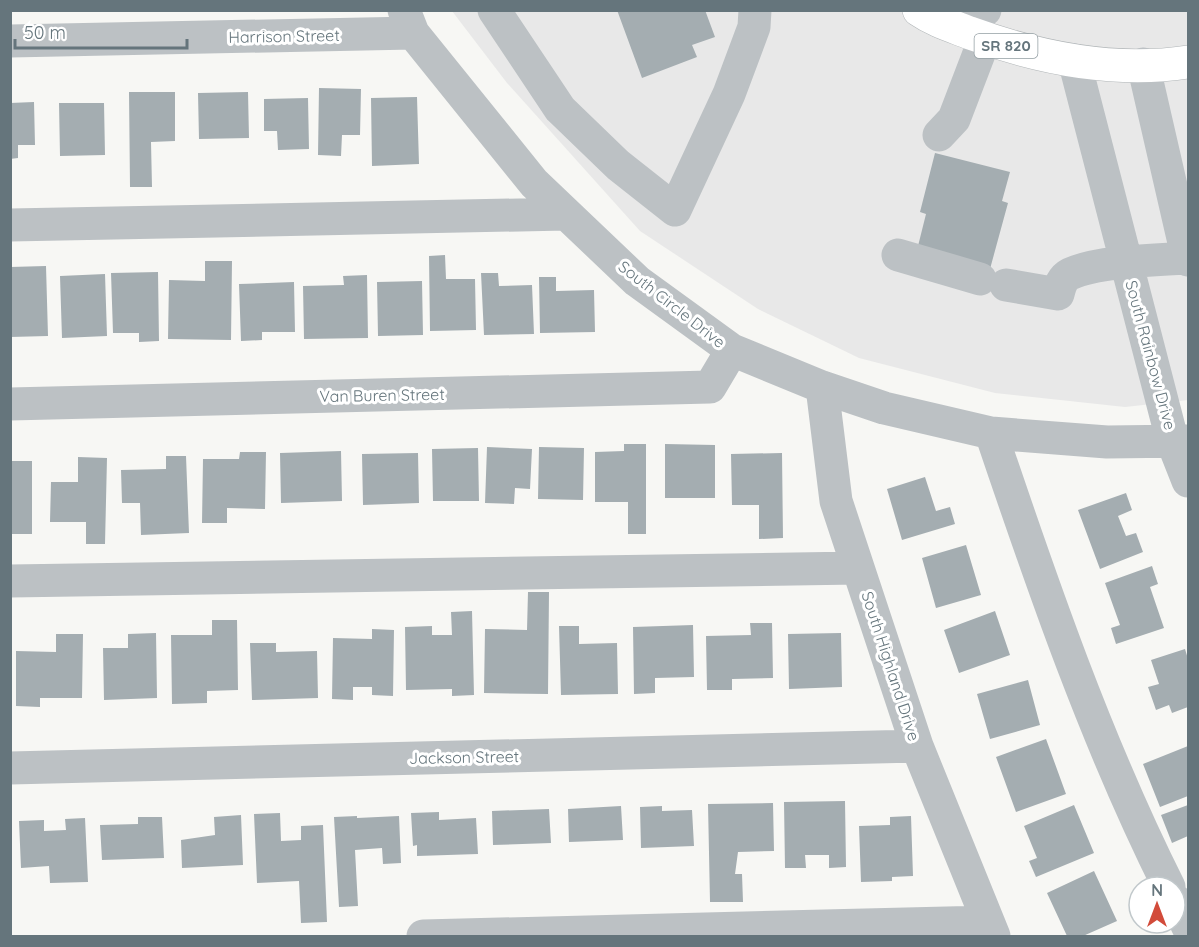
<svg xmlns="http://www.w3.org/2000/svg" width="1199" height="947" font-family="Quicksand,sans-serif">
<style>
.built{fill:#e8e8e8}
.building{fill:#a4adb1}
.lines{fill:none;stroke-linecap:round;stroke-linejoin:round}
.highway-casing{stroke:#b0b5b7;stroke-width:34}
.minor{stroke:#bcc1c4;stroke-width:33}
.highway{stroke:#fff;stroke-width:33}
.labels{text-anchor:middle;stroke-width:6;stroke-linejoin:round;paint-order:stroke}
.shield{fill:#fff;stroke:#939ea3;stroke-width:1.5}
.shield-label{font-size:15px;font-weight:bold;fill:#65757c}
.street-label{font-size:16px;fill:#65757c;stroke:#fff}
</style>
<rect width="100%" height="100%" fill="#f7f7f4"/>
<!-- built -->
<path class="built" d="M452,11h736v389l-63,7 -130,-14 -136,-35 -101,-49 -118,-78 -133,-148z"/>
<!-- building -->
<path class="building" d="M617,10h88l10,27 -23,8 5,12 -55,21z
M319,88l42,1 -1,46h-18l-1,21 -23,-1z
M129,92h46v49l-24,1 1,45h-22z
M248,92l1,46 -50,1 -1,-46z
M417,97l2,67 -47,2 -1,-68z
M308,98l1,51 -31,1 -1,-19h-13v-32z
M34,102l1,43h-17v13l-8,1v-56z
M59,103h45l1,52 -45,1z
M935,153l75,19 -8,29 6,2 -18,66 -73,-19 9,-36 -6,-2z
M445,255l1,24h29l1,51 -46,1 -1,-75z
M205,261h27l-1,79 -63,-1 1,-59 36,1z
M46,266l2,70 -38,1v-70z
M158,272l1,69 -20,1v-9h-26l-2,-60z
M481,273h17l1,13 33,-1 2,49 -50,1z
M105,274l2,62 -45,2 -2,-62z
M367,275l1,63 -64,1 -1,-53 41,-1 -1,-9z
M539,277h17v14l38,-1 1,42 -55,1z
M422,281l1,54 -45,1 -1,-54z
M294,282l1,50h-33v8l-21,1 -2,-57z
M624,444h22v90h-18v-32h-33v-50l29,-1z
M665,444l50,1v53h-50z
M487,447l45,2 -2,40 -15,-1 -1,16 -29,-1z
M539,447l45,1 -1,52 -45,-1z
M478,448l1,53h-46l-1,-52z
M341,451l1,50 -61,2 -1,-50z
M240,452h26l-1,57 -38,-1v15h-25l1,-64h36z
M418,453l1,50 -56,2 -1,-51z
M782,453l1,85 -24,1v-34h-27l-1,-51z
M166,456h20l3,77 -48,2 -1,-32h-18l-1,-33 45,-1z
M78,457l29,1 -2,86h-19v-22h-36l1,-40h27z
M10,461h22v73h-22z
M925,477l11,34 14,-4 5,17 -53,16 -15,-51z
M1126,493l6,17 -14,6 8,20 10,-3 7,19 -43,17 -22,-59z
M966,545l15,50 -45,13 -14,-50z
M1152,566l6,18 -8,3 14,41 -48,16 -5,-16 9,-3 -15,-42z
M528,592h21l-1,102 -64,-1 1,-64 42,1z
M472,611l2,84 -22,1v-7l-46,1 -1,-63 27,-1v9h20l-1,-23z
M995,611l15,44 -51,18 -15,-43z
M212,620h25l1,70 -31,1v12l-35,1 -1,-69h41z
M750,623h22l1,55 -41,1v11h-25l-1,-54 45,-1z
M693,625l1,52 -39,1v15l-21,1 -1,-67z
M559,626h20v18l38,-1 1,51 -57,1z
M372,629l22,1 -1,66 -21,-1v-8h-19v13l-21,-1 1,-61 39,1z
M156,633l1,65 -53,2 -1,-52h25v-14z
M841,633l1,54 -53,2 -1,-55z
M56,634h27l-1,64h-42v9l-24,-1v-55l40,1z
M250,643h26v9l41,-1 1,47 -66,2z
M1185,649l3,10v48l-16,6 -3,-8 -13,5 -8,-23 11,-3 -8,-24z
M1028,680l12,45 -50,14 -13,-45z
M1046,739l20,55 -50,18 -20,-55z
M1188,746v50l-28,11 -17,-43z
M845,801l1,66 -17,1v-13h-24l1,13h-21l-1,-66z
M773,803l1,48 -36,1 -3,22h7l1,28h-33l-2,-98z
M1074,805l20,48 -58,24 -7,-16 8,-3 -13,-32z
M1188,805v31l-16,7 -11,-28z
M621,806l2,34 -54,2 -1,-33z
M662,806v5l30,-1 2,36 -53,2 -1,-41z
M549,809l2,34 -58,2 -1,-34z
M439,812v8l37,-2 2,36 -61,2v-11l-4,1 -2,-33z
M280,813l1,28 20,-1v-14l22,-1 4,97 -26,1 -2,-42 -42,2 -3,-69z
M241,815l2,50 -61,3 -1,-28 34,-5 -1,-18z
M357,816v2l42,-2 2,47 -18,1 -1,-16 -27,2 3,56 -19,1 -5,-90z
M911,816l2,60 -21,1v4l-31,1 -2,-56 31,-1v-8z
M138,817h24l2,41 -62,2 -2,-35 38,-1z
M85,818l3,64 -38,1 -1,-17 -28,2 -2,-47 25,-1v11l22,-1 -1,-11z
M1094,871l23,50 -34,15h-16l-20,-43z"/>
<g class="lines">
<!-- highway casing -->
<g class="highway-casing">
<path id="highway" d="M919,10c16,11 33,16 51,23 69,25 145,40 218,29"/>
</g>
<!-- minor -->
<path class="minor" d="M404,10l9,23 121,150 103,98 95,69 90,37 62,21 107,25 116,9 81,-1
M494,10l66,99 58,56 57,45 54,-116 25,-67 1,-17
M941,22l44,-12
M10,41l403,-8
M1074,60l99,383 15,38
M1143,64l45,196
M939,135l15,-16 31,-81
M10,225l556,-11
M898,255l82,24
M1006,285l52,9c2,-8 4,-16 12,-20 28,-13 86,-14 118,-16
M822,387l14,114 81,245 77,190
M10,404l700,-17 22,-37
M991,433c52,154 105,308 178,454
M10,581l848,-13
M10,768l907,-22
M1175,900l13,27
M423,936l565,-14"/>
<!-- highway -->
<use href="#highway" class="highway"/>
</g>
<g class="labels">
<!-- shield labels -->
<rect class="shield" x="974.5" y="34" width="63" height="24" rx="4.5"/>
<g class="shield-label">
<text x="1006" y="51">SR 820</text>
</g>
<!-- street labels -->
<g class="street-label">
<text transform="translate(284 36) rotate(-1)" y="6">Harrison Street</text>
<text transform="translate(672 304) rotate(38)" y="6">South Circle Drive</text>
<text transform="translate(1151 355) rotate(75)" y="6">South Rainbow Drive</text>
<text transform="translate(382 395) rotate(-1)" y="6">Van Buren Street</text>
<text transform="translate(891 666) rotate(72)" y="6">South Highland Drive</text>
<text transform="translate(464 757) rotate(-1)" y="6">Jackson Street</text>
</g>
</g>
<!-- border -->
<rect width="1199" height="947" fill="none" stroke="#65757c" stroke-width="24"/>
<!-- north arrow -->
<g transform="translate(1157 905)"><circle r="28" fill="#ffffff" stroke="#c1c8cb" stroke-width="1.5"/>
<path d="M0-4.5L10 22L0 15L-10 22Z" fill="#d24b3a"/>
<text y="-9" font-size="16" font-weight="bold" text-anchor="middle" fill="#65757c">N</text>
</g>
<!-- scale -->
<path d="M15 39v9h172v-9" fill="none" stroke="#65757c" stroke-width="3"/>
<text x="24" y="39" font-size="18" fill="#65757c" stroke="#ffffff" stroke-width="4.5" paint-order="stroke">50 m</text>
</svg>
